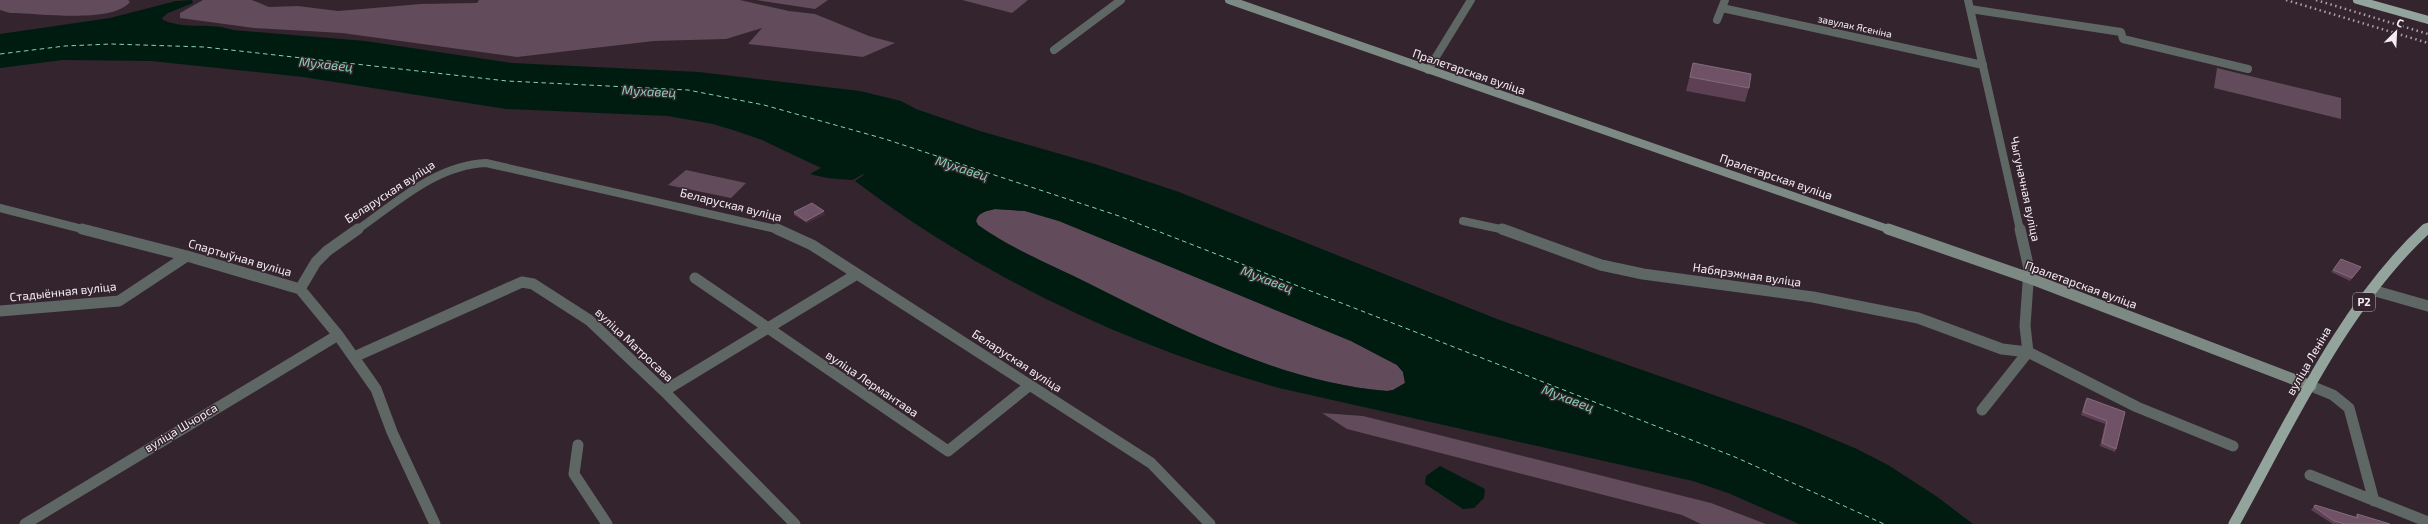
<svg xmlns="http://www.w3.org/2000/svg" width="2428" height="524" font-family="'Exo 2',sans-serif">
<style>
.green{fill:#624b5b}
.water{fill:#001c10;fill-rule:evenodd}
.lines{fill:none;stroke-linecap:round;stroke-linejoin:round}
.ferry{stroke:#88d2b2;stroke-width:1;stroke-dasharray:4.5 3.5;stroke-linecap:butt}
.street-far1{stroke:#5e6763;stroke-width:8}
.street{stroke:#5e6763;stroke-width:11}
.secondary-far1{stroke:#7c8a83;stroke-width:8}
.secondary{stroke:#7c8a83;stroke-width:11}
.primary-far1{stroke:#92a49c;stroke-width:8}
.primary{stroke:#92a49c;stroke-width:11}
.rail{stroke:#ada1a9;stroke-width:2.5;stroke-dasharray:1.5 3.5;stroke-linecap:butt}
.wall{fill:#5e4055}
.shaded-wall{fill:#462d3e}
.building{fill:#6f5266;stroke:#846a7c}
.labels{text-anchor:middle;stroke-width:3;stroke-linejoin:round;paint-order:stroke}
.far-street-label{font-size:10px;fill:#f6ecf3;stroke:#33242e}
.shield{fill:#33242e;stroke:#bcb0b8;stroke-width:1}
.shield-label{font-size:11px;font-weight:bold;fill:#f6ecf3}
.street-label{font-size:12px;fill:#f6ecf3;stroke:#33242e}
.water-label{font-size:13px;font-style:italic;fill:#88d2b2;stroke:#33242e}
</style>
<rect width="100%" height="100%" fill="#33242e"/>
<!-- green -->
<path class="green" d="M0,0h128l2,2c-18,22 -91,11 -120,11l-10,-3z
M203,0h49l17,7 29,-1 40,5 83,-7 56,-1 2,-3h261l49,11 26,3 54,22 26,7 -32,14 -115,-13 14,-16 -36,11 -72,2 -137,16 -175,-24 -88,-5 -74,-10v-5z
M756,0h72l-13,9z
M962,0h66l-16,13z
M2217,68l124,30v21l-127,-31z
M686,170l60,13 -15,15 -63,-13z
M995,209l30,2 34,10 292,120 46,24 6,7 2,11 -12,7 -6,1c-106,-9 -203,-60 -296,-106 -37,-19 -79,-36 -113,-60l-2,-4c2,-9 11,-10 19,-12z
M1322,413l41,3 348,87 55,21h-65l-19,-9 -335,-86z"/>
<!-- water -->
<path class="water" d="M192,0l1,3 -25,10 -6,5 1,2c24,10 48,2 70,10l132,11 147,22 187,9 161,19 41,10 15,8 64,22 115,33 84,28 318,127 305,107 55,23 31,16 48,31 37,28h-174l-71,-31 -35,-12 -414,-93c-153,-43 -297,-111 -424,-207l10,-7c-5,0 -9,6 -14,6 -14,-1 -27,-2 -41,-6l11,-6 -59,-28 -26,-9 -23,-7 -45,-8 -162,-7 -203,-32 -152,-16 -88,-1 -63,8v-34l110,-16 66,-17zM995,209l30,2 34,10 292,120 46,24 6,7 2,11 -12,7 -6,1c-107,-9 -205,-61 -299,-108 -36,-18 -77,-34 -110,-58l-2,-4c2,-9 11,-10 19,-12z
M1440,466l45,23 -1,9 -10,10 -11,1 -38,-25 1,-8z"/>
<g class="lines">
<!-- ferry -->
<path class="ferry" d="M0,54l65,-8 46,-2 93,3 303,34 181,9 76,15 121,34 234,77 616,241 149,67"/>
<!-- street-far1 -->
<path class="street-far1" d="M1968,0l52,230
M1722,8l261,57
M1970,9l151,23 2,7 125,30
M1717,20l8,-20
M1054,50l67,-50
M1428,70l43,-70
M0,208l86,22
M1463,221l42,9
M357,230c39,-27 79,-65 129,-67l294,67"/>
<!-- street -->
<path class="street" d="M82,229l105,27 113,33 38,46 38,54 16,43 43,92
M777,229l35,16 339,218 59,61
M1502,229l99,36 42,9 170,23 105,21 84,31 26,3 109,55 96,39
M2020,229l9,40 -4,57 3,26
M695,278l253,173 82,-66
M300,289l16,-27 11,-11 31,-22
M2372,290l56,16
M0,311l119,-10 68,-45
M354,357l168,-75 11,2 56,36 75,71 131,133
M2311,386l22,9 16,13 25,93
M664,391l193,-117
M1982,410l46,-58
M578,445l-4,29 33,50
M2310,475l118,47
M25,524l313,-189"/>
<!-- secondary-far1 -->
<path class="secondary-far1" d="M1229,0l662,230"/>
<!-- secondary -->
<path class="secondary" d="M1888,229l141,49 282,108"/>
<!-- primary-far1 -->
<path class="primary-far1" d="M2357,0l71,20
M2425,230l3,-3"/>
<!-- primary -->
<path class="primary" d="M2234,524c55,-99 109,-218 192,-295"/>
<!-- rail -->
<path class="rail" d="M2286,0l142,43
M2316,0l112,34"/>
</g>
<!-- wall -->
<path class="wall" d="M1693,63l56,25 -4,14 -59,-11z
M794,212l31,2 -18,9 -13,-8z
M2361,267l-11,14 -19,-9 2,-2z
M2087,398l38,14 -9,37 -1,3 -15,-6 5,-22 -24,-9 4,-14z
M2315,505l40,12 2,-3 33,10h-57l-22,-14z"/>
<!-- shaded-wall -->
<path class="shaded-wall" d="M824,211l1,3 -18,9 -1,-2z"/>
<!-- building -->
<path class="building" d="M1693,63l58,11 -2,14 -59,-11z
M812,203l12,8 -18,10 -12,-9z
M2341,259l20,8 -9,11 -19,-8z
M2087,398l38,14 -9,37 -14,-6 5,-22 -24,-9z
M2315,505l43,13 -1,-4 33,10h-45l-11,-3 -20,-14z"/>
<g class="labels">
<!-- far-street labels -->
<g class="far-street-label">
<text transform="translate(1855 26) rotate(12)" y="4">завулак Ясеніна</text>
</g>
<!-- shield labels -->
<rect class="shield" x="2353" y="293" width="22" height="18" rx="3"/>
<g class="shield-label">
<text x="2364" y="306">Р2</text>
</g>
<!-- street labels -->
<g class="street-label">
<text transform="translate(1469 72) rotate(19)" y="4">Пралетарская вуліца</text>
<text transform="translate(1776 177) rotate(19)" y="4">Пралетарская вуліца</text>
<text transform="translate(2025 189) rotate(78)" y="4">Чыгуначная вуліца</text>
<text transform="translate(390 192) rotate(-33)" y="4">Беларуская вуліца</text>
<text transform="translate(731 205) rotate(14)" y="4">Беларуская вуліца</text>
<text transform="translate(240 258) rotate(16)" y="4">Спартыўная вуліца</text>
<text transform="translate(1747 275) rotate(8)" y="4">Набярэжная вуліца</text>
<text transform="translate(2081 285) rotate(20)" y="4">Пралетарская вуліца</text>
<text transform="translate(63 292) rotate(-6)" y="4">Стадыённая вуліца</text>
<text transform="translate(634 345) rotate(43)" y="4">вуліца Матросава</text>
<text transform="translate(1017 361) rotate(33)" y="4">Беларуская вуліца</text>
<text transform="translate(2309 361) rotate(-60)" y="4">вуліца Леніна</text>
<text transform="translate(872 384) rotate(34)" y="4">вуліца Лермантава</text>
<text transform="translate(181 428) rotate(-31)" y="4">вуліца Шчорса</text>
</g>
<!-- water labels -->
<g class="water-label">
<text transform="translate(326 64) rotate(6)" y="5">Мухавец</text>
<text transform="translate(649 91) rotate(3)" y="5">Мухавец</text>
<text transform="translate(962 168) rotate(18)" y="5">Мухавец</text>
<text transform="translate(1267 279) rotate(21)" y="5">Мухавец</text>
<text transform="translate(1568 398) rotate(21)" y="5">Мухавец</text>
</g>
</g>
<!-- north arrow -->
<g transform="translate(2396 32) rotate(24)" stroke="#33242e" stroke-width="3" paint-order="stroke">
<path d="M0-3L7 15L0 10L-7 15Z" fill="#f6ecf3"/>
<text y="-6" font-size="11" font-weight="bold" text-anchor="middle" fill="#f6ecf3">С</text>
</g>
</svg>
